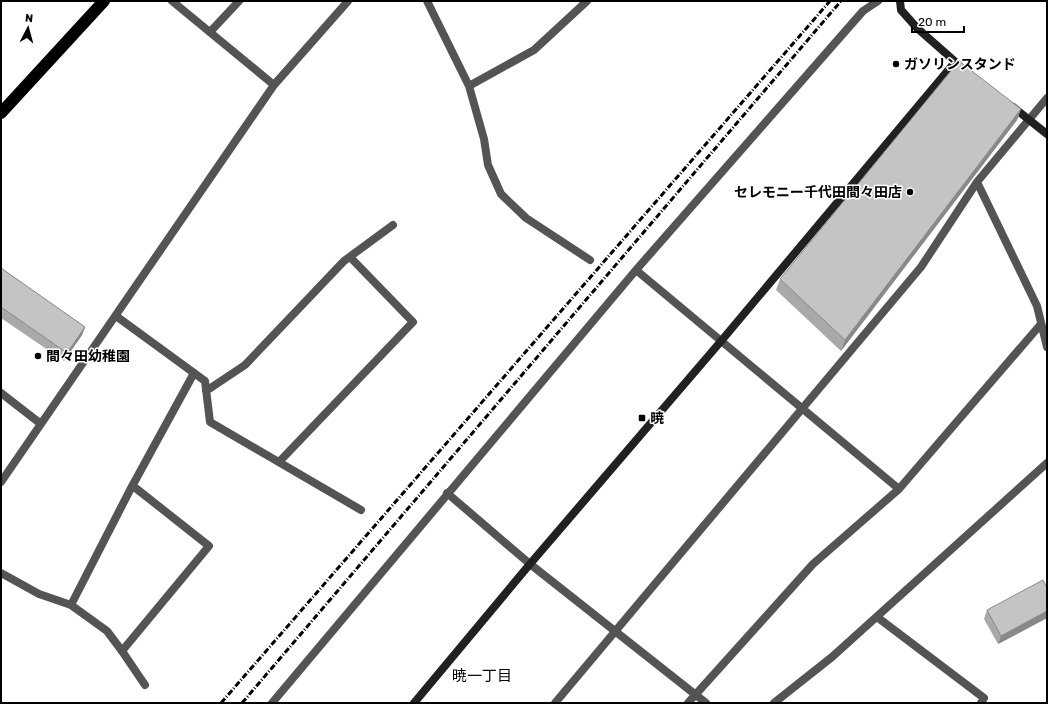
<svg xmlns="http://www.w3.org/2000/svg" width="1048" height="704" font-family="Rubik,'Noto Sans JP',sans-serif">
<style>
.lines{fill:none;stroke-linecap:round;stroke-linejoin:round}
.lane{stroke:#545454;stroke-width:8}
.street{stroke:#545454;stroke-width:8}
.secondary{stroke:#212121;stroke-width:8}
.highway{stroke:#000;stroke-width:12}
.rail{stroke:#000;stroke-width:3;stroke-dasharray:6 2 1 2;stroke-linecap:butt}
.wall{fill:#a9a9a9}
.shaded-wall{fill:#898989}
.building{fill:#c4c4c4;stroke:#898989}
.poi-dot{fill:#000;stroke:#fff;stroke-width:1.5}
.labels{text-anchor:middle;stroke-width:3;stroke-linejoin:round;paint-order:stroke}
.poi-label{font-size:14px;font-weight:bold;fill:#000;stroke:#fff;text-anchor:start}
.neighbourhood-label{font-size:15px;fill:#000;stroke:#fff}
</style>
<rect width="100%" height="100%" fill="#fff"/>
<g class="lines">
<!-- lane -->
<path class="lane" d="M210,32l29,-31
M71,605l59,-115 64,-117
M122,651l87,-105 -76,-60"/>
<!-- street -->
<path class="street" d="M172,1l102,84
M427,1l42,85 15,53 4,26 13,29 25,24 64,42
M469,86l65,-36 53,-49
M977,182l60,124 10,41
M636,270l263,219
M116,316l89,65 5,41 151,88
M206,391l39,-26 99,-104 49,-36
M1,393l40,31
M279,462l134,-140 -63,-65
M1,482l273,-397 74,-84
M447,493l83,71 176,139
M1,573l38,21 32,11 36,26 15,20 23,34
M877,617l107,81 -3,5
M272,703l364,-433 227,-259 15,-10
M555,703l366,-436 56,-85 70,-84
M688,703l125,-139 86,-75 142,-165
M774,703l58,-46 215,-194"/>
<!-- secondary -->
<path class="secondary" d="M900,1l1,9 16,18 42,37
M1013,107l34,27
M414,703l116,-139 192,-224 233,-278"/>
<!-- highway -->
<path class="highway" d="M1,113l103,-112"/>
<!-- rail -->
<path class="rail" d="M221,703l609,-702
M242,703l599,-702"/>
</g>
<!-- wall -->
<path class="wall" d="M1021,109l-4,11 -176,231 -65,-61 4,-11z
M1,268l84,59 -3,8 -18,26 -63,-43z
M1047,588v30l-49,26 -14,-25 3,-9z"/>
<!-- shaded-wall -->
<path class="shaded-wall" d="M1021,109l-4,11 -176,231 4,-11z
M85,327l-3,8 -18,26 3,-8z
M1047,611v7l-49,26 3,-8z"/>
<!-- building -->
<path class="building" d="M959,61l62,48 -176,231 -65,-61z
M1,268l84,59 -18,26 -66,-46z
M1043,580l4,8v23l-46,25 -14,-26z"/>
<!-- markers -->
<g class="poi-dot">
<circle cx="896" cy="64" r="4"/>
<circle cx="910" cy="192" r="4"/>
<circle cx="38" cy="356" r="4"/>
<rect x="638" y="414" width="8" height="8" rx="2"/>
</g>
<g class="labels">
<!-- poi labels -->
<g class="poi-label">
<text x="904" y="69">ガソリンスタンド</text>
<text x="902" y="197" text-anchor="end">セレモニー千代田間々田店</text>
<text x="46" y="361">間々田幼稚園</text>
<text x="650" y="423">暁</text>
</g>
<!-- neighbourhood labels -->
<g class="neighbourhood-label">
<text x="482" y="681">暁一丁目</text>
</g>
</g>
<!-- border -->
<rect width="1048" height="704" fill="none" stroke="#000000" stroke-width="4"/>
<!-- north arrow -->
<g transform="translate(28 28) rotate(6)" stroke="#ffffff" stroke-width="3" paint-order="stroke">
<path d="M0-3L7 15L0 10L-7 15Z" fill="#000000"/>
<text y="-6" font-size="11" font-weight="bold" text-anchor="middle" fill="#000000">N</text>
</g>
<!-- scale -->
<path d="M912 26v6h52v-6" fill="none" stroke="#000000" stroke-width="2"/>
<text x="918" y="26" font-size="12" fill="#000000" stroke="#ffffff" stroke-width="3" paint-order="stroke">20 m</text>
</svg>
